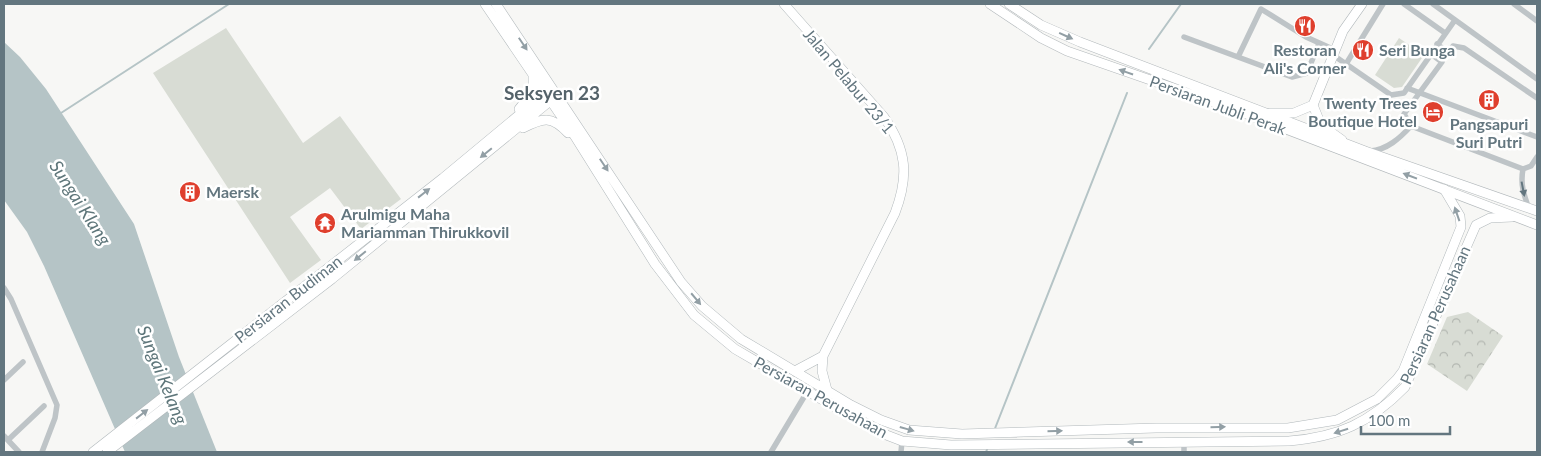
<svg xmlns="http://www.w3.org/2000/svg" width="1541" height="456" font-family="Lato,sans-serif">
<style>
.grass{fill:#d8dcd4}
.park{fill:url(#park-crowns)}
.water{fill:#b5c4c6}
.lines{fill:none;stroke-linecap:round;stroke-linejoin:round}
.stream{stroke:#b5c4c6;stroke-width:2}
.secondary-casing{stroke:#b1b8bb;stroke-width:10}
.primary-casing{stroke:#b2b8bb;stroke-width:10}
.street{stroke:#bec4c7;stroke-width:5.5}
.secondary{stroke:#fff;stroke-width:9}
.primary{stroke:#fff;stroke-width:9}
.oneway{fill:#929fa5}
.oneway2{fill:#63767f}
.labels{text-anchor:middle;stroke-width:5;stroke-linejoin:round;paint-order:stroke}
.poi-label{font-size:16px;font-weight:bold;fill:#63767f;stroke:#fff;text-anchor:start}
.street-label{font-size:16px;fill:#63767f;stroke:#fff}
.water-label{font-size:18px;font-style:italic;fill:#5e767a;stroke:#fff}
.quarter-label{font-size:19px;font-weight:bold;fill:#55636a;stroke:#fff}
</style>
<defs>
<pattern id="park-crowns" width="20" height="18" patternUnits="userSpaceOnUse" patternTransform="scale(1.25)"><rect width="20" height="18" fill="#d8dcd4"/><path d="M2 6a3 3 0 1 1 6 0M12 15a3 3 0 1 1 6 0" fill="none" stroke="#b3b7b1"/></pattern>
</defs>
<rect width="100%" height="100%" fill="#f7f7f5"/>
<!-- grass -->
<path class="grass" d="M226,28l77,115 37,-27 61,83 -40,30 -31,-41 -40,29 31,43 -31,23 -137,-210z
M1399,38l25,17 -22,32 -8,1 -19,-13z"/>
<!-- park -->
<path class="park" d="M1468,312l35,24 -36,55 -40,-27 20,-47z"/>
<!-- water -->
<path class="water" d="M4,42l16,15 26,32 88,135 45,133 38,95h-92l-81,-186 -17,-34 -23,-32z"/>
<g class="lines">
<!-- stream -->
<path class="stream" d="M1149,49l32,-45
M61,113l168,-109
M994,431l133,-338
M986,452l2,-5"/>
<!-- secondary casing -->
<g class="secondary-casing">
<path id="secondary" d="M485,4l91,134 79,126 39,51 41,34 141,82 26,10 49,4 338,-4c49,-4 81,-18 116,-54l71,-162 14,-7 22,-1
M496,4l185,278 21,24 39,33 110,66 30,15 28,10 53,4 194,-6h132l49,-8 40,-21 20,-20 6,-8 58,-144 -1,-11 -16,-27
M784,4l100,113c23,33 25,59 11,96l-72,143 -1,15 5,19
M1313,105l30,-74 19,-27
M1313,105l8,20 21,15
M519,109l14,-17v-17
M1270,113h24l19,-8
M523,128c20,-10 28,-13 45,5
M795,371l28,-15
M93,452l350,-274 106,-88
M107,452l225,-173 223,-182"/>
</g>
<!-- primary casing -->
<g class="primary-casing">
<path id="primary" d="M990,4l51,34 26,13 161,56 309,118
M1009,4l32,21 39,17 285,109 172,60"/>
</g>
<!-- street -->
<path class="street" d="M1404,4l41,29
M1433,4l104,75
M1514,4l23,17
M1184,37l108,40 15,-4 12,-30
M1437,44l11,9 5,-7 11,2 73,50
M1431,54l11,8 -38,52 7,12 112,43 8,-3 6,-9
M1333,55l58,40 13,-2 51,-73
M1238,57l23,-48 45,28 29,13
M1346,64l37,-60
M1407,88l130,49
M1370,151c17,-1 30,-13 41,-25
M1523,169c-3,15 1,26 6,40
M4,288l7,11 46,106 -2,13 -13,34
M4,380l19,-18
M4,436l15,16
M8,440l36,-34
M1184,442v10
M771,452l36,-60
M901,452l1,-11"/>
<!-- secondary -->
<use href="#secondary" class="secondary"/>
<!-- primary -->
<use href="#primary" class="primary"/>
</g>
<!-- one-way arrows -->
<defs><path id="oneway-solid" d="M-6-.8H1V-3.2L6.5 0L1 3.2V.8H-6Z" transform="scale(1.25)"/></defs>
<g class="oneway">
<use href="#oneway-solid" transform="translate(1066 36) rotate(24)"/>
<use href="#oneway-solid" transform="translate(523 44) rotate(56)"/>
<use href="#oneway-solid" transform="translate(1126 72) rotate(-161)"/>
<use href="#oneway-solid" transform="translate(486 153) rotate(141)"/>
<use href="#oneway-solid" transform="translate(604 165) rotate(56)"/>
<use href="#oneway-solid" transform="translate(1410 176) rotate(-159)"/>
<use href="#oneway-solid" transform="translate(424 193) rotate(-38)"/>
<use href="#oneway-solid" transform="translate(1457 214) rotate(-109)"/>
<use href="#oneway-solid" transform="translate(360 256) rotate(141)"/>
<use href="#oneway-solid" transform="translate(696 299) rotate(50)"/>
<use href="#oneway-solid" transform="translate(142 414) rotate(-38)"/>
<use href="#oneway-solid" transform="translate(1218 427) rotate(-1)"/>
<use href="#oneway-solid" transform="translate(907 429) rotate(16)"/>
<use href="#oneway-solid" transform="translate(1055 431) rotate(-2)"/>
<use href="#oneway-solid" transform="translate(1341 431) rotate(162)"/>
<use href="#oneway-solid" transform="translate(1135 442) rotate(180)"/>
</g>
<use class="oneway2" href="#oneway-solid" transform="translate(1523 189) rotate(79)"/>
<!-- icons -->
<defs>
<g id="restaurant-disc" transform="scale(1.125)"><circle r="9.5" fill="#df3f2d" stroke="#fff"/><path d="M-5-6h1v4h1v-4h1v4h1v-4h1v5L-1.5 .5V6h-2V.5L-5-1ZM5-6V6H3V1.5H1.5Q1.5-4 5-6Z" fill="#fff"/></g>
<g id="building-disc" transform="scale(1.125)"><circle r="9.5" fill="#df3f2d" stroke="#fff"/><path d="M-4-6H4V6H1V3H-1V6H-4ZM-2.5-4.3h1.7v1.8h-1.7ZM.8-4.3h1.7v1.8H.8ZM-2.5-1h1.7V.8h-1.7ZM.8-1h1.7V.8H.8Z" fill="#fff"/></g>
<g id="hotel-disc" transform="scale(1.125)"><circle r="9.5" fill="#df3f2d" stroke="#fff"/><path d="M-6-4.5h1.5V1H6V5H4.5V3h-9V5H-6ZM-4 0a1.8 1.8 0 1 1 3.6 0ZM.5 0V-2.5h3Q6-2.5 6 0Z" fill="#fff"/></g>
<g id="temple-disc" transform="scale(1.125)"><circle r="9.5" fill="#df3f2d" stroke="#fff"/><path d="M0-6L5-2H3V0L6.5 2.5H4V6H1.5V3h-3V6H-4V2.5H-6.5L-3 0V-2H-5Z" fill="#fff"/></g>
</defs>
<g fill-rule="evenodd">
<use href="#restaurant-disc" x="1305" y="26"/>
<use href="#restaurant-disc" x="1363" y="50"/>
<use href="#building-disc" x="1489" y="100"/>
<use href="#hotel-disc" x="1433" y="112"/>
<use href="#building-disc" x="190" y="192"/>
<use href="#temple-disc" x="325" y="223"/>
</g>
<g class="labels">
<!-- poi labels -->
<g class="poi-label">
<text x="1305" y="56" text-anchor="middle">Restoran<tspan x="1305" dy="18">Ali's Corner</tspan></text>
<text x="1379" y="56">Seri Bunga</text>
<text x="1417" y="109" text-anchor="end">Twenty Trees<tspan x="1417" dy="18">Boutique Hotel</tspan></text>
<text x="1489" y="130" text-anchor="middle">Pangsapuri<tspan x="1489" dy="18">Suri Putri</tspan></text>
<text x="206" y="198">Maersk</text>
<text x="341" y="220">Arulmigu Maha<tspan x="341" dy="18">Mariamman Thirukkovil</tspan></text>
</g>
<!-- street labels -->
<g class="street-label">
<text transform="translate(849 81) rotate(50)" y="6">Jalan Pelabur 23/1</text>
<text transform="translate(1218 105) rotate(20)" y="6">Persiaran Jubli Perak</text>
<text transform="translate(288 299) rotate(-38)" y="6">Persiaran Budiman</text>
<text transform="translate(1435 315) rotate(-66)" y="6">Persiaran Perusahaan</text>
<text transform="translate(821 397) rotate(29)" y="6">Persiaran Perusahaan</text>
</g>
<!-- water labels -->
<g class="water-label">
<text transform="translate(80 203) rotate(57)" y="6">Sungai Klang</text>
<text transform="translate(162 375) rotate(68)" y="6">Sungai Kelang</text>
</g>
<!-- quarter labels -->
<g class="quarter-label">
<text x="552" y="100">Seksyen 23</text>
</g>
</g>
<!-- border -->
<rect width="1541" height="456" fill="none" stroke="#63767f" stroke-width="10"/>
<!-- scale -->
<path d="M1361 426v8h89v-8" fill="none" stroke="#63767f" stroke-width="2.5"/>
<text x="1368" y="426" font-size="15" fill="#63767f" stroke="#ffffff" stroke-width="4" paint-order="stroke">100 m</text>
</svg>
